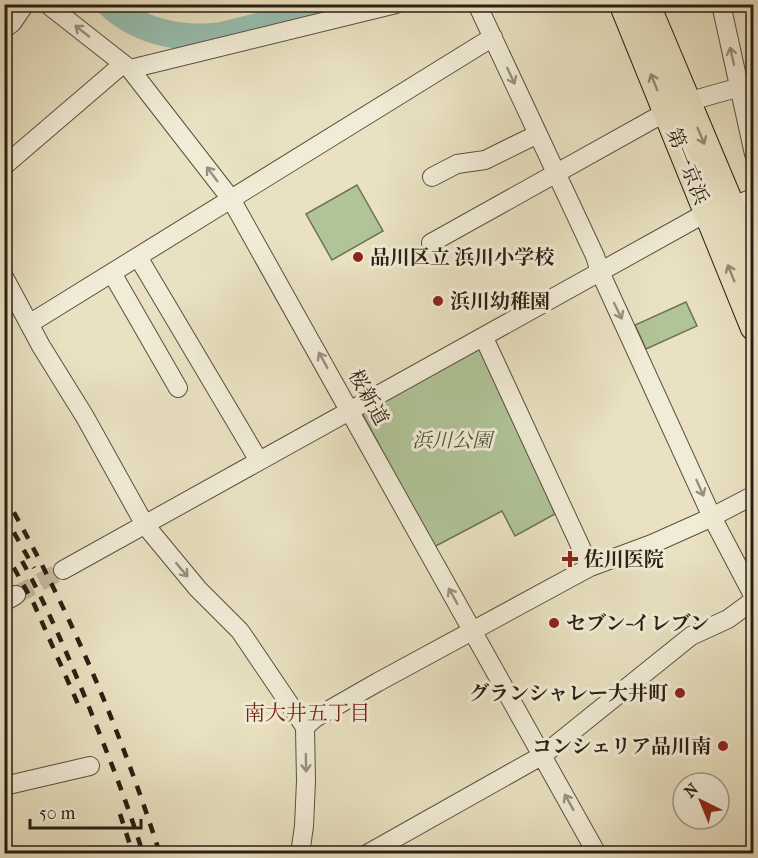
<svg xmlns="http://www.w3.org/2000/svg" width="758" height="858" font-family="'IM FELL French Canon','Noto Serif JP',serif">
<style>
.green{fill:#b0c498;stroke:#6c7256;stroke-width:1.5}
.lines{fill:none;stroke-linecap:round;stroke-linejoin:round}
.river{stroke:#97beb0;stroke-width:27}
.minor-tunnel{stroke:#c3ba9e;stroke-width:18;stroke-dasharray:18 9;stroke-linecap:butt}
.minor-casing{stroke:#59503e;stroke-width:20}
.highway-casing{stroke:#291f13;stroke-width:29}
.minor{stroke:#f1ecd7;stroke-width:18}
.highway{stroke:#e9e1c1;stroke-width:27}
.rail{stroke:#291f13;stroke-width:4.5;stroke-dasharray:10 10;stroke-linecap:butt}
.oneway{stroke:#97907f}
.oneway2{stroke:#938a73}
.poi-dot{fill:#8f2418;stroke:#f1ecd7;stroke-width:2}
.labels{text-anchor:middle;stroke-width:6;stroke-linejoin:round;paint-order:stroke}
.street-label{font-size:20px;fill:#291f13;stroke:#f1ecd7}
.poi-label{font-size:20px;font-weight:bold;fill:#291f13;stroke:#f1ecd7;text-anchor:start}
.park-label{font-size:20px;font-style:italic;fill:#52513b;stroke:#f1ecd7}
.neighbourhood-label{font-size:21px;fill:#7a1f14;stroke:#f1ecd7}
</style>
<rect width="100%" height="100%" fill="#e9e1c1"/>
<filter id="stains"><feTurbulence type="fractalNoise" baseFrequency=".00333" numOctaves="4"/><feColorMatrix values="0 0 0 0 .2 0 0 0 0 .09 0 0 0 0 .02 0 0 0 .5 -.17"/></filter>
<radialGradient id="worn" r=".72"><stop offset=".6" stop-color="#630" stop-opacity="0"/><stop offset="1" stop-color="#630" stop-opacity=".3"/></radialGradient>
<!-- green -->
<path class="green" d="M357,185l26,46 -51,29 -26,-46z
M686,302l11,24 -51,23 -11,-24z
M482,345l73,169 -40,22 -13,-25 -68,36 -72,-134z"/>
<g class="lines">
<!-- river -->
<path class="river" d="M109,4c30,28 71,36 110,32l129,-32"/>
<!-- minor-tunnel -->
<path class="minor-tunnel" d="M16,595l47,-25"/>
<!-- minor casing -->
<g class="minor-casing">
<path id="minor" d="M47,4l83,65 101,130 366,655
M477,4l118,252 5,16 112,245 42,80
M721,4l33,150
M4,29l8,-6 13,-19
M130,69l266,-65
M687,102l67,-19
M4,166l119,-102
M432,177l25,-13 28,-4 53,-26
M724,215l30,-3
M431,243l235,-131
M138,257l121,204
M112,273l66,115
M4,277l37,69 44,71 60,108 53,64 42,42 65,96 1,54 -2,45 -4,28
M29,324l464,-287
M484,338l106,229
M63,570l632,-351 59,-21
M4,602l12,-7
M305,727l10,-9 63,-36 212,-115 62,-23 56,-25 46,-24
M4,786l86,-20
M367,854l176,-99 148,-119 37,-17 26,-19"/>
</g>
<!-- highway casing -->
<g class="highway-casing">
<path id="highway" d="M623,4l131,323
M646,4l108,257"/>
</g>
<!-- minor -->
<use href="#minor" class="minor"/>
<!-- highway -->
<use href="#highway" class="highway"/>
<!-- rail -->
<path class="rail" d="M4,495c65,113 116,234 156,359
M4,515l30,53
M4,550l30,54 44,100
M22,561c26,47 47,97 67,146 19,48 39,97 54,147
M120,814l13,40"/>
</g>
<!-- one-way arrows -->
<defs><path id="oneway-shaft" d="M-6 0H5M1.5-3L5.5 0L1.5 3" fill="none" stroke-width="1.6" stroke-linecap="round" stroke-linejoin="round" transform="scale(1.5)"/></defs>
<g class="oneway">
<use href="#oneway-shaft" transform="translate(82 31) rotate(-142)"/>
<use href="#oneway-shaft" transform="translate(732 56) rotate(-103)"/>
<use href="#oneway-shaft" transform="translate(511 76) rotate(65)"/>
<use href="#oneway-shaft" transform="translate(212 174) rotate(-127)"/>
<use href="#oneway-shaft" transform="translate(618 311) rotate(64)"/>
<use href="#oneway-shaft" transform="translate(323 360) rotate(-119)"/>
<use href="#oneway-shaft" transform="translate(700 488) rotate(66)"/>
<use href="#oneway-shaft" transform="translate(182 570) rotate(50)"/>
<use href="#oneway-shaft" transform="translate(453 596) rotate(-119)"/>
<use href="#oneway-shaft" transform="translate(306 763) rotate(89)"/>
<use href="#oneway-shaft" transform="translate(569 802) rotate(-119)"/>
</g>
<g class="oneway2">
<use href="#oneway-shaft" transform="translate(654 82) rotate(-112)"/>
<use href="#oneway-shaft" transform="translate(701 136) rotate(67)"/>
<use href="#oneway-shaft" transform="translate(731 273) rotate(-112)"/>
</g>
<!-- markers -->
<g class="poi-dot">
<circle cx="358" cy="257" r="6"/>
<circle cx="438" cy="301" r="6"/>
<path d="M567 550h6v6h6v6h-6v6h-6v-6h-6v-6h6z"/>
<circle cx="554" cy="623" r="6"/>
<circle cx="680" cy="693" r="6"/>
<circle cx="723" cy="746" r="6"/>
</g>
<g class="labels">
<!-- street labels -->
<g class="street-label">
<text transform="translate(688 166) rotate(68)" y="7">第一京浜</text>
<text transform="translate(369 397) rotate(61)" y="7">桜新道</text>
</g>
<!-- poi labels -->
<g class="poi-label">
<text x="370" y="264">品川区立 浜川小学校</text>
<text x="450" y="308">浜川幼稚園</text>
<text x="584" y="566">佐川医院</text>
<text x="566" y="630">セブン-イレブン</text>
<text x="668" y="700" text-anchor="end">グランシャレー大井町</text>
<text x="711" y="753" text-anchor="end">コンシェリア品川南</text>
</g>
<!-- park labels -->
<g class="park-label">
<text x="452" y="447">浜川公園</text>
</g>
<!-- neighbourhood labels -->
<g class="neighbourhood-label">
<text x="307" y="720">南大井五丁目</text>
</g>
</g>
<!-- margin -->
<rect width="758" height="858" fill="none" stroke="#e9e1c1" stroke-width="24"/>
<rect x="6" y="6" width="746" height="846" fill="none" stroke="#291f13" stroke-width="3"/>
<rect x="12" y="12" width="734" height="834" fill="none" stroke="#291f13" stroke-width="1.5"/>
<!-- north arrow -->
<g transform="translate(701 801) rotate(317)"><circle r="28" fill="#f1ecd7" stroke="#a19a89" stroke-width="1.5"/>
<path d="M0-4.5L10 22L0 15L-10 22Z" fill="#8f2418"/>
<text y="-9" font-size="16" font-weight="bold" text-anchor="middle" fill="#291f13">N</text>
</g>
<!-- scale -->
<path d="M30 819v9h111v-9" fill="none" stroke="#291f13" stroke-width="3"/>
<text x="39" y="819" font-size="18" fill="#291f13" stroke="#f1ecd7" stroke-width="4.5" paint-order="stroke">50 m</text>
<rect width="100%" height="100%" filter="url(#stains)"/>
<rect width="100%" height="100%" fill="url(#worn)"/>
</svg>
